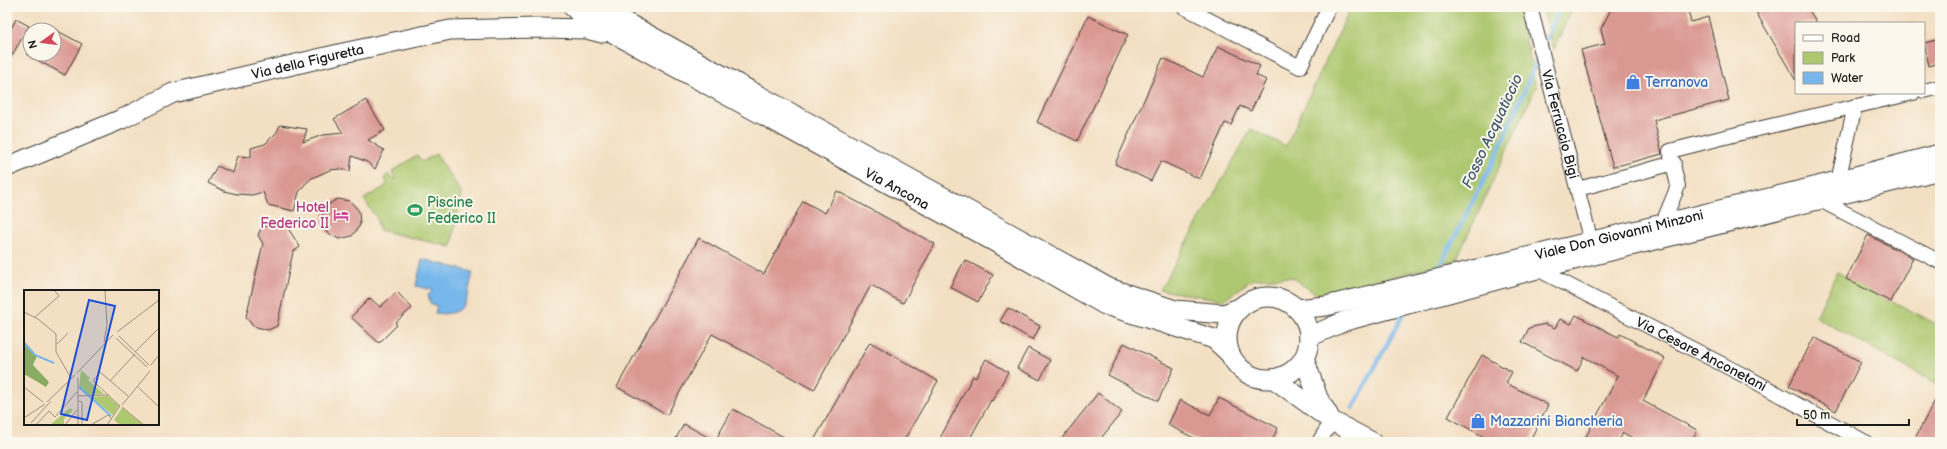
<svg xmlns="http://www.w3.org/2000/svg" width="1947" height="449" font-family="'Balsamiq Sans',sans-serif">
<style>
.green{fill:#adc86f;stroke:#647246}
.water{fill:#77b7eb;stroke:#4a6a84}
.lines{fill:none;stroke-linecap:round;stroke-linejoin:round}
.stream{stroke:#77b7eb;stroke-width:4.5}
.building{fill:#da9893}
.street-casing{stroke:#3c3935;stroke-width:16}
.secondary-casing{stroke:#3c3935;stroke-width:21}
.street{stroke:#fff;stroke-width:14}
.secondary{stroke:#fff;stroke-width:19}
.labels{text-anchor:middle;stroke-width:4;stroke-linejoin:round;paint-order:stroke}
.street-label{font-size:14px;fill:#1c1c1c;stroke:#fbf7ec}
.shop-label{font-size:14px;fill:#366cbe;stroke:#fbf7ec;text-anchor:start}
.leisure-label{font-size:14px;fill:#27864d;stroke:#fbf7ec;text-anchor:start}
.hotel-label{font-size:14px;fill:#b23c85;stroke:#fbf7ec;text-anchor:end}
.water-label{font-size:15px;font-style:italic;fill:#405a6f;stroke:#fbf7ec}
.inset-river{fill:none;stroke:#77b7eb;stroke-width:2}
.inset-road{fill:none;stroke:#9d9180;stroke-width:1}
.view{fill:#1d4ed8;fill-opacity:0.15;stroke:#1d4ed8;stroke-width:2}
.inset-edge{fill:none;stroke:#1c1c1c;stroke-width:2}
</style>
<rect width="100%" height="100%" fill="#fbf7ec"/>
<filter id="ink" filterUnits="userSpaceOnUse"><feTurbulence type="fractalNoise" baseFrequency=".025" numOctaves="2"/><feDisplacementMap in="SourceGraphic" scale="8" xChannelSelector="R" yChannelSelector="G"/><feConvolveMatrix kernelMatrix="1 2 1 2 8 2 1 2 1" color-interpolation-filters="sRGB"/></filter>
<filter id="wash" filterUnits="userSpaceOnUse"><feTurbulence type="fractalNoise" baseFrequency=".012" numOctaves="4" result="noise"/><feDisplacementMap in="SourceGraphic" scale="16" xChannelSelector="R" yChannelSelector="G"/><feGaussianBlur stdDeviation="0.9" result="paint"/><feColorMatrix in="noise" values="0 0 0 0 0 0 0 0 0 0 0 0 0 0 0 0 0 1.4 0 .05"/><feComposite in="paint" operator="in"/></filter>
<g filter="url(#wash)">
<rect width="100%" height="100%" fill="#f3dfc2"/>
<!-- green -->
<path class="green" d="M1351,7h168l17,80 -80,174 -138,34 -27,-18 -38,2 -29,21 -64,-10 91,-161 35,17z
M1542,7h31l-19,42z
M436,154l26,40 -11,53 -72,-17 1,-4 -3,-1 1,-5 -14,-21 22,-13 1,-4 -3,-4 4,-4 3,4 5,1 -4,-7 25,-17 5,7z
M1837,272l103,54v60l-124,-69z"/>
<!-- water -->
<path class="water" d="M422,259l51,13c-6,25 -6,46 -38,41l2,-7 -7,-3 -2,-8 5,-5 -17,-4z"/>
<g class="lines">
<!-- stream -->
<path class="stream" d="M1544,45l16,-38
M1441,264l56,-110 42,-98
M1353,408l52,-97"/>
</g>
<g id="blocks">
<!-- building -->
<path class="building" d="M1612,7h75l4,15 17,-5 21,83 -75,20 8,34 -49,13 -32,-117 24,-6 -4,-15z
M1753,7h54l10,16h-21v58z
M1088,16l40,19 -51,106 -40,-19z
M16,19l13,7 -22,38v-28z
M54,29l28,15 -17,31 -39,-21h28z
M1940,39v24l-11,3 -5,-23z
M1218,46l42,20 -4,9 10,5 -15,31 -11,-5 -9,19 -6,-2 -25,56 -39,-18 -10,20 -36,-17 48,-106 40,19z
M366,100l19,30 -17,10 16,10 -9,19 -8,-7 -15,-6 -2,15 -10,-2 -10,1 -18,8 -7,6 -6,8 -5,19 -26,-6 -5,-13 -11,3 -15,-1 -13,-3 -16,-8 9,-17 16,7 5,-17 13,1v-9l14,-4 12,-12 3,-7 27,4 -4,13 20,-7 20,-2 -9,-14z
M837,191l98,53 -32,59 -32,-18 -57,105 -102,-56 -45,81 -50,-28 82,-149 65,36 39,-73 22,12z
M337,199l13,2 9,10 1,14 -8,11 -13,3 -13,-7 -5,-13 5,-1 -4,-1 3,-10z
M291,223l-2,7 11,17 -7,5 -16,74 -9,4 -15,-4 -7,-9 17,-73 -5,-9 4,-8z
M1868,235l45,23 -22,44 -45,-23z
M965,260l28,15 -15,27 -28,-15z
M397,292l15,16 -17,15 2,2 -18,18 -28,-26 19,-19 10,9z
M1008,308l32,18 -7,14 -33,-19z
M1576,315l42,22 2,-3 45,24 -22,43 54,29 -6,12h-50l-18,-9 -5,9h-35l35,-66 -34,-19 -7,14 -55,-29 7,-14 16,-4 10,4 5,-9 11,5z
M1814,337l47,25 -25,49 -47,-25z
M870,342l68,39 -35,61h-90z
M1124,343l50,25 -16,33 -50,-26z
M1028,348l22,12 -10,20 -23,-12z
M1482,355l30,17 -6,11 42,22 -19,37h-36l-45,-25z
M986,359l22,13 -16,29 -1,-1 -23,42h-30l35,-66 3,2z
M1940,391v51h-27z
M1098,393l24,19 -24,30h-39z
M1219,398l59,30 -7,14h-69l-34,-17 12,-25 30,15z
M733,409l60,33h-119l10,-18 31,17z"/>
</g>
</g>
<g filter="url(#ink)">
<use href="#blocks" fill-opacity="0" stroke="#3c3935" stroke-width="1"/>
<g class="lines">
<!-- street casing -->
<g class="street-casing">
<g id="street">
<path d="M1184,7l116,60 29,-60"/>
<path id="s1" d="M1530,7l61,235"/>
<path d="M1924,91l16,-4"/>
<path d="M1838,181l17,-75"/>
<path d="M1578,189l96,-26"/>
<path d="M1820,200l120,62"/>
<path d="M1662,225l16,-39 -8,-35 79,-20 164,-38"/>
<path id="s2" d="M1537,269l210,108 118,65"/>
<path d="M1319,442l13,-21"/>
</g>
</g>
<!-- secondary casing -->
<g class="secondary-casing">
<g id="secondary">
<path id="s3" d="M573,7l9,9 422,231 101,58 109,34 15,14"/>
<path d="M598,7l511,281 66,22 49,4 15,-6"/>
<path id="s4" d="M7,167l115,-48 51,-26 170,-40 107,-23 90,-2 47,1 15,4"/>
<circle cx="1268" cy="338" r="41"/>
<path id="s5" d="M1297,309l29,-3 488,-119 126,-33"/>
<path d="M1309,337l36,-16 192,-52 403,-99"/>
<path d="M1304,358l14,40 11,18"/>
<path d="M1274,379l58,42 40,21"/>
</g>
</g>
<!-- street -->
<use href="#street" class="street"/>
<!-- secondary -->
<use href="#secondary" class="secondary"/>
</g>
</g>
<!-- icons -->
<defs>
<g id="shop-bare" transform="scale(1.2)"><path d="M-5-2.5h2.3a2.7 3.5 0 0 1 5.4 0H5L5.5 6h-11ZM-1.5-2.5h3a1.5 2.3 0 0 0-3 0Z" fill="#3f7fe0" stroke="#fbf7ec" stroke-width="2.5" paint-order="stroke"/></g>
<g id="stadium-bare" transform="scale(1.2)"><path d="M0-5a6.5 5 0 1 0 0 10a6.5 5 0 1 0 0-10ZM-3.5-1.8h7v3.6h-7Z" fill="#2e9e5b" stroke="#fbf7ec" stroke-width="2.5" paint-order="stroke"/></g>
<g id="hotel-bare" transform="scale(1.2)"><path d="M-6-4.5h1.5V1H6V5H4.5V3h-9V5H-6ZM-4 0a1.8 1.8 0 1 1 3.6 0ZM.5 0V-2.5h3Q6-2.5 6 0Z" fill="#d1479c" stroke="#fbf7ec" stroke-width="2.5" paint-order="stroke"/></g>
</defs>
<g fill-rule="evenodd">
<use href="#shop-bare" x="1633" y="82"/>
<use href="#stadium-bare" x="415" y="210"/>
<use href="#hotel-bare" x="341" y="215"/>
<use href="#shop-bare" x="1478" y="421"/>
</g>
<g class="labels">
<!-- street labels -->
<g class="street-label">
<text dy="5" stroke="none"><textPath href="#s4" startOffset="320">Via della Figuretta</textPath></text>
<text dy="5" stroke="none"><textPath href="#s1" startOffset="121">Via Ferruccio Bigi</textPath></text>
<text dy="5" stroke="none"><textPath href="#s3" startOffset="372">Via Ancona</textPath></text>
<text dy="5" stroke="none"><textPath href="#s5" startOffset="331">Viale Don Giovanni Minzoni</textPath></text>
<text dy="5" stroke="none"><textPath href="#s2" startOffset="185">Via Cesare Anconetani</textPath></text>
</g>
<!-- shop labels -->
<g class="shop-label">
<text x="1645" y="87">Terranova</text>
<text x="1490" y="426">Mazzarini Biancheria</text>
</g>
<!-- leisure labels -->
<g class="leisure-label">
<text x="427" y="207">Piscine<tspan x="427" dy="16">Federico II</tspan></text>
</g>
<!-- hotel labels -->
<g class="hotel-label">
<text x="329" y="212">Hotel<tspan x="329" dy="16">Federico II</tspan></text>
</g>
<!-- water labels -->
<g class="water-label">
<text transform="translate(1492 131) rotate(-65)" y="5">Fosso Acquaticcio</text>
</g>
</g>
<!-- overview -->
<g transform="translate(24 290)">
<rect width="135" height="135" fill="#f3dfc2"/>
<path d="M57,80l9,8 -2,2 16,14 -16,1 -9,-7zM84,106l11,10 -6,9 -23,-18zM46,118l3,2 -9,9v6h-14zM98,118h1l20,17h-23l-6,-5z" fill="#adc86f"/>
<path d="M0,51l13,15 -4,9 16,17 -3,5 -22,-13z" fill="#8aac62"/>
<path class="inset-river" d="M0,53l11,12 19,8M55,97l32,29"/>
<path class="inset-road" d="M0,22l14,7 18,15v18l15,26M11,27l24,-21 -5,-6M93,42l42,-32M95,46l30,29M92,48l31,29M80,52l3,-17 -2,-35M33,54l11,-11M111,62l24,-24M127,75l8,-10M53,83l36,-38M86,91l25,-27M0,97l19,15M114,97l21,20M54,106l31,-1M55,111l3,1v23M23,112l28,-27M98,115l28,-34M96,116l-27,-25 7,-9 28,24M98,117l22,18M0,128l21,-14M7,133l20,-22M12,135l13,-14 6,6 22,-25M41,135l12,-15M54,135v-47M67,135l17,-10 3,3M83,135l13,-19"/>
<path class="view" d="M65,10l26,6 -28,114 -26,-6z"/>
<rect width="135" height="135" class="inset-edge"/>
</g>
<!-- margin -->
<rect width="1947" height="449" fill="none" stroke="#fbf7ec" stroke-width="24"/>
<!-- legend -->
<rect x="1795" y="22" width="130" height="72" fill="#fbf7ec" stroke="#a29f99"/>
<rect x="1803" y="35" width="20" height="6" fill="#ffffff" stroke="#a29f99"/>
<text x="1831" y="42" font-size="12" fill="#1c1c1c">Road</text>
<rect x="1803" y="52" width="20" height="12" fill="#adc86f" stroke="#a29f99"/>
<text x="1831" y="62" font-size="12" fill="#1c1c1c">Park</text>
<rect x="1803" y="72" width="20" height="12" fill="#77b7eb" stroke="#a29f99"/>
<text x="1831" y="82" font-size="12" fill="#1c1c1c">Water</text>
<!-- north arrow -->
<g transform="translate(42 42) rotate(256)"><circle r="19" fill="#fbf7ec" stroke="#a29f99"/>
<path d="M0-3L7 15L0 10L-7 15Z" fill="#d1495b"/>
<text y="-6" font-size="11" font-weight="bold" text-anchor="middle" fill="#1c1c1c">N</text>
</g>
<!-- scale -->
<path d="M1797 419v6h112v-6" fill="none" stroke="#1c1c1c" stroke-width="2"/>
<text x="1803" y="419" font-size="12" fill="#1c1c1c" stroke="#fbf7ec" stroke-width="3" paint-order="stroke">50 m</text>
</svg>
